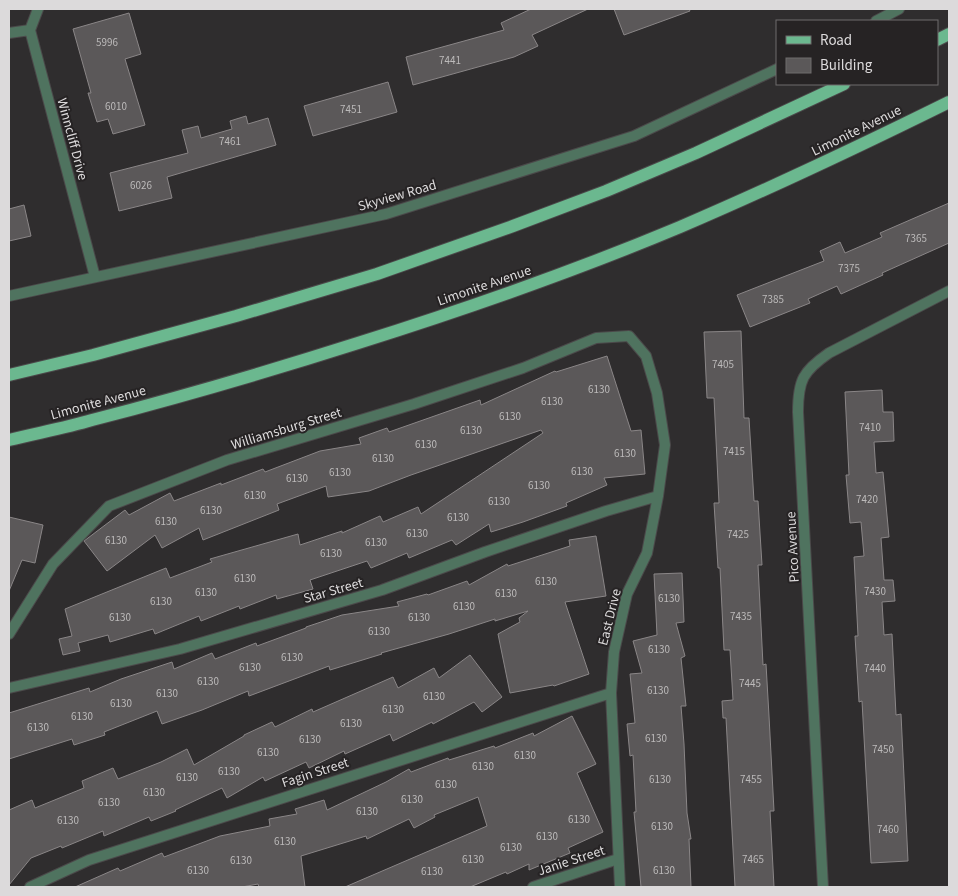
<svg xmlns="http://www.w3.org/2000/svg" width="958" height="896" font-family="'Source Sans 3',sans-serif">
<style>
.building{fill:#5b5859;stroke:#8a8687}
.lines{fill:none;stroke-linecap:round;stroke-linejoin:round}
.street-casing{stroke:#4b494a;stroke-width:12}
.primary-casing{stroke:#4b494a;stroke-width:14}
.street{stroke:#4f735f;stroke-width:10}
.primary{stroke:#6bb88f;stroke-width:12}
.labels{text-anchor:middle;stroke-width:4;stroke-linejoin:round;paint-order:stroke}
.number-label{font-size:11px;fill:#bcbaba}
.street-label{font-size:14px;fill:#dcdadb;stroke:#262324}
</style>
<rect width="100%" height="100%" fill="#2f2d2e"/>
<!-- building -->
<path class="building" d="M531,9h57l-56,26 6,11 -24,11 -101,28 -7,-28 98,-27 -3,-7z
M614,9h75l1,2 -66,24z
M129,13l12,41 -16,5 20,66 -32,9 -5,-15 -11,3 -9,-29h3l-18,-64z
M388,82l9,30 -84,24 -9,-30z
M246,116l2,8 20,-6 8,27 -109,32 5,21 -53,13 -9,-38 78,-20 -6,-23 16,-4 3,12 31,-9 -2,-8z
M949,203v40l-67,30 1,2 -42,19 -4,-8 -29,13 2,4 -60,24 -13,-32 87,-34 -4,-10 20,-9 5,11 37,-16 -2,-4z
M24,205l7,31 -22,5v-32z
M741,331l3,87h5l5,83h4l4,64h-4l5,100 3,-1 3,52 5,95h-4l4,76h-39l-9,-169h-3l-1,-17 11,-1 -3,-50h-6l-4,-82h-2l-4,-65h5l-5,-105h-7l-3,-66z
M607,356l24,75 10,-1 4,44 -41,4 3,7 -41,18 1,3 -44,16 -32,10 -2,-8 -33,21 -4,-5 -43,18 -2,-5 -36,15 -4,-7 -57,19 3,9 -36,10 -1,-4 -36,14 -1,-3 -38,15 -2,-5 -44,18 -2,-5 -43,13 -2,-7 -30,8 2,8 -17,4 -4,-16 13,-3 -7,-27 101,-41 4,10 42,-16 -2,-3 88,-25 2,11 42,-14v2l38,-17 3,6 35,-15 3,7 122,-81 -2,-3 -130,45 -42,16 -41,6 -2,-11 -49,18 2,6 -76,30 -4,-12 -37,20 -7,-13 -48,36 -23,-30 41,-31 4,5 41,-22 4,8 47,-18v2l42,-16 2,3 55,-21 41,-7 -2,-6 28,-10 2,4 91,-32 1,5 74,-34 1,1z
M882,390l1,22h10l1,29 -20,1 2,31 7,-1 6,65 -8,1 3,42h9l2,21 -13,1 2,33 8,-1 4,81 5,-1 7,147 -37,2 -9,-162 -3,1 -4,-66h3l-4,-79 10,-1 -3,-34 -11,1 -4,-48h3l-4,-83z
M9,517l34,8 -8,38 -13,-3 -13,31z
M596,536l10,60 -41,6 24,72 -35,12 -1,-1 -43,8 -12,-59 22,-12 -1,-4 9,-7 -33,10v-2l-46,15 -68,19 1,1 -52,16 -1,-4 -80,30 -1,-5 -46,19 -40,14 -5,-13 -53,21 1,3 -31,10 -2,-6 -63,20v-46l80,-25 1,4 31,-13 51,-17 2,7 38,-16 3,6 41,-16 1,3 49,-18v-1l36,-12 57,-9 -2,-4 30,-8 1,1 39,-14 2,4 38,-21 1,2 62,-20 -1,-6z
M682,573l2,49 -8,1 9,33 -4,2 5,48h-5l3,38 3,69 4,26h-2l2,48h-50l-7,-75h2l-3,-57 -3,1 -3,-32 8,-1 -5,-49 12,-1 -9,-32 24,-6 -3,-61z
M470,655l32,42 -20,15 -8,-10 -41,22 -1,-2 -39,19 -3,-7 -45,20 -1,-3 -35,17 -3,-6 -41,19 -2,-4 -36,21 -5,-10 -47,22 1,1 -25,10 -2,-4 -45,19 -1,-5 -41,17 -1,-2 -30,12 -22,27v-75l23,-10 3,8 49,-20 -2,-7 31,-13 5,11 43,-17 26,-13 7,16 50,-29v-1l28,-13 3,5 37,-18 1,3 80,-35 5,11 36,-20 5,10z
M572,716l24,48 -19,9 26,59 -35,16 2,5 -41,17v-6l-22,10 -1,-2 -36,15h-125l142,-61 -9,-29 -44,18 1,2 -21,11 -5,-9 -42,20 -1,-3 -65,20 4,31h-46l-1,-3 -16,3h-167l43,-19 2,3 42,-18 2,4 56,-21 50,-10 -1,-7 28,-5 -2,-5 29,-9 3,10 59,-28 23,-13 2,3 37,-14 1,2 45,-14 1,2 38,-15 1,3z"/>
<g class="lines">
<!-- street casing -->
<g class="street-casing">
<path id="street" d="M38,9l-8,21 65,247
M876,21l23,-12
M9,33l21,-3
M9,296l377,-82 248,-78 143,-67
M9,634l44,-70 56,-58 118,-46 187,-56 109,-36 73,-30 33,-2 17,20 11,37 8,52 -7,51 -11,57 -20,41 -13,58 -3,41 9,194
M9,688l171,-39 202,-59 103,-38 121,-41 52,-15
M30,887l59,-27 522,-167
M533,887l85,-28
M823,887l-25,-475c0,-32 5,-41 31,-59l120,-62"/>
</g>
<!-- primary casing -->
<g class="primary-casing">
<path id="primary" d="M937,40l12,-6
M9,375l84,-20 143,-39 141,-42 136,-48 93,-35 90,-38 148,-69
M9,440c28,-7 56,-12 83,-20 89,-23 178,-49 266,-77 108,-34 217,-72 322,-116 91,-39 180,-81 269,-125"/>
</g>
<!-- street -->
<use href="#street" class="street"/>
<!-- primary -->
<use href="#primary" class="primary"/>
</g>
<g class="labels">
<!-- number labels -->
<g class="number-label">
<text x="107" y="46">5996</text>
<text x="450" y="64">7441</text>
<text x="116" y="110">6010</text>
<text x="351" y="113">7451</text>
<text x="230" y="145">7461</text>
<text x="141" y="189">6026</text>
<text x="916" y="242">7365</text>
<text x="849" y="272">7375</text>
<text x="773" y="303">7385</text>
<text x="723" y="368">7405</text>
<text x="599" y="393">6130</text>
<text x="552" y="405">6130</text>
<text x="510" y="420">6130</text>
<text x="870" y="431">7410</text>
<text x="471" y="434">6130</text>
<text x="426" y="448">6130</text>
<text x="734" y="455">7415</text>
<text x="625" y="457">6130</text>
<text x="383" y="462">6130</text>
<text x="582" y="475">6130</text>
<text x="340" y="476">6130</text>
<text x="297" y="482">6130</text>
<text x="539" y="489">6130</text>
<text x="255" y="499">6130</text>
<text x="867" y="503">7420</text>
<text x="499" y="505">6130</text>
<text x="211" y="514">6130</text>
<text x="458" y="521">6130</text>
<text x="166" y="525">6130</text>
<text x="417" y="537">6130</text>
<text x="738" y="538">7425</text>
<text x="116" y="544">6130</text>
<text x="376" y="546">6130</text>
<text x="331" y="557">6130</text>
<text x="245" y="582">6130</text>
<text x="546" y="585">6130</text>
<text x="875" y="595">7430</text>
<text x="206" y="596">6130</text>
<text x="506" y="597">6130</text>
<text x="669" y="602">6130</text>
<text x="161" y="605">6130</text>
<text x="464" y="610">6130</text>
<text x="741" y="620">7435</text>
<text x="120" y="621">6130</text>
<text x="419" y="621">6130</text>
<text x="379" y="635">6130</text>
<text x="659" y="653">6130</text>
<text x="292" y="661">6130</text>
<text x="250" y="671">6130</text>
<text x="875" y="672">7440</text>
<text x="208" y="685">6130</text>
<text x="750" y="687">7445</text>
<text x="658" y="694">6130</text>
<text x="167" y="697">6130</text>
<text x="434" y="700">6130</text>
<text x="121" y="707">6130</text>
<text x="393" y="713">6130</text>
<text x="82" y="720">6130</text>
<text x="351" y="727">6130</text>
<text x="38" y="731">6130</text>
<text x="656" y="742">6130</text>
<text x="310" y="743">6130</text>
<text x="883" y="753">7450</text>
<text x="268" y="756">6130</text>
<text x="525" y="759">6130</text>
<text x="483" y="770">6130</text>
<text x="229" y="775">6130</text>
<text x="187" y="781">6130</text>
<text x="660" y="783">6130</text>
<text x="751" y="783">7455</text>
<text x="446" y="788">6130</text>
<text x="154" y="796">6130</text>
<text x="412" y="803">6130</text>
<text x="109" y="806">6130</text>
<text x="367" y="815">6130</text>
<text x="579" y="823">6130</text>
<text x="68" y="824">6130</text>
<text x="662" y="830">6130</text>
<text x="888" y="833">7460</text>
<text x="547" y="840">6130</text>
<text x="285" y="845">6130</text>
<text x="511" y="851">6130</text>
<text x="473" y="863">6130</text>
<text x="753" y="863">7465</text>
<text x="241" y="864">6130</text>
<text x="198" y="874">6130</text>
<text x="664" y="874">6130</text>
<text x="432" y="875">6130</text>
</g>
<!-- street labels -->
<g class="street-label">
<text transform="translate(856 130) rotate(-26)" y="5">Limonite Avenue</text>
<text transform="translate(73 139) rotate(75)" y="5">Winncliff Drive</text>
<text transform="translate(397 195) rotate(-16)" y="5">Skyview Road</text>
<text transform="translate(484 285) rotate(-19)" y="5">Limonite Avenue</text>
<text transform="translate(98 402) rotate(-15)" y="5">Limonite Avenue</text>
<text transform="translate(286 428) rotate(-17)" y="5">Williamsburg Street</text>
<text transform="translate(792 547) rotate(-93)" y="5">Pico Avenue</text>
<text transform="translate(333 590) rotate(-16)" y="5">Star Street</text>
<text transform="translate(609 617) rotate(-76)" y="5">East Drive</text>
<text transform="translate(315 772) rotate(-18)" y="5">Fagin Street</text>
<text transform="translate(571 860) rotate(-18)" y="5">Janie Street</text>
</g>
</g>
<!-- border -->
<rect width="958" height="896" fill="none" stroke="#dcdadb" stroke-width="20"/>
<!-- legend -->
<rect x="776" y="20" width="162" height="65" fill="#262324" stroke="#6f6c6d"/>
<rect x="786" y="36" width="25" height="8" fill="#6bb88f" stroke="#6f6c6d"/>
<text x="820" y="45" font-size="15" fill="#dcdadb">Road</text>
<rect x="786" y="58" width="25" height="15" fill="#5b5859" stroke="#6f6c6d"/>
<text x="820" y="70" font-size="15" fill="#dcdadb">Building</text>
</svg>
